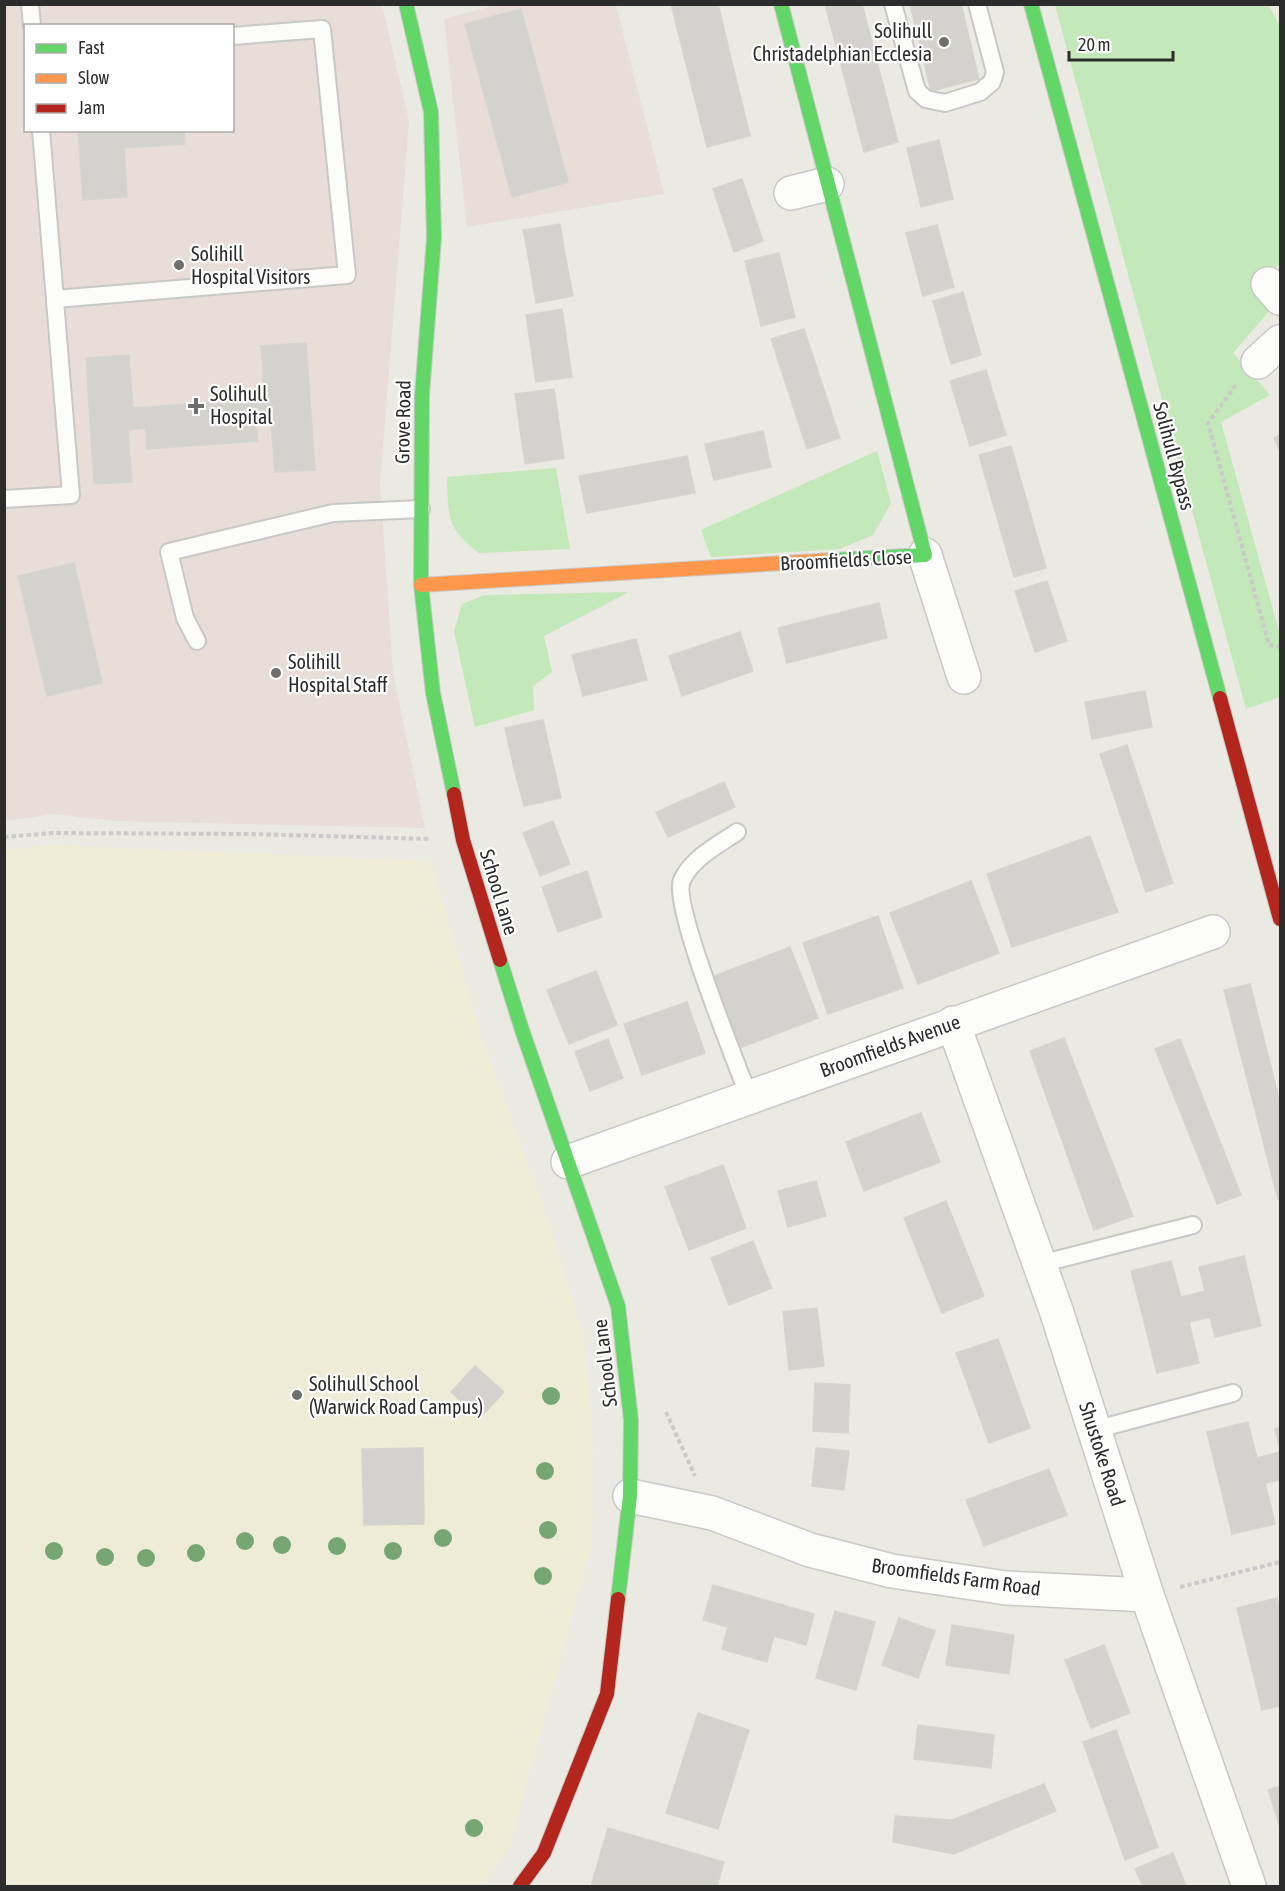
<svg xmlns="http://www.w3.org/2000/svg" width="1285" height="1891" font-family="'Asap Condensed',sans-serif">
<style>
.education{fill:#eeebd6}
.medical{fill:#e8ddd7;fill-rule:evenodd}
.green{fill:#c3e8b9}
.building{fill:#d3d2cd;stroke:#d5d4ce;stroke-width:1.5}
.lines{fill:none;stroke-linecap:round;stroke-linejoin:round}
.lane-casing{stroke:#c8c8c7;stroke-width:20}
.street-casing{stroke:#c8c8c7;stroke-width:36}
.fast-casing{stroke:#c8c8c7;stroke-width:16}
.slow-casing{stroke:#c8c8c7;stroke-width:16}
.jam-casing{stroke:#c8c8c7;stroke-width:16}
.path{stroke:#cacac9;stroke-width:4;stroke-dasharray:4.5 3;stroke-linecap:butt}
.lane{stroke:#fcfcfb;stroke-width:16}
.street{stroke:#fcfcfb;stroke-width:33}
.fast{stroke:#63d668;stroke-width:14}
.slow{stroke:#ff974d;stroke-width:14}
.jam{stroke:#b3261e;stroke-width:14}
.tree{fill:#76a672}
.poi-dot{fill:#6e6e6c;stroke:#fff;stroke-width:2}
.labels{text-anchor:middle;stroke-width:4.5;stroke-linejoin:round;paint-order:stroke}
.poi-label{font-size:20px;fill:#2c2c2c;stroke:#fff;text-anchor:start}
.street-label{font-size:20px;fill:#2c2c2c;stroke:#fff}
</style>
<rect width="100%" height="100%" fill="#eae9e2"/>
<!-- education -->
<path class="education" d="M49,845l382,16 51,176 68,187 35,116 9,111 -2,93 -81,300 -29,42h-477l-1,-1035z"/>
<!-- medical -->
<path class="medical" d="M4,5h378l27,116 -29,362 13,190 32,155 -311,-7 -59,-7 -50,7zM26,26h206v104h-206z
M496,5h120l48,189 -197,33 -23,-208z"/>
<!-- green -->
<path class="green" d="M1055,5h213l12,21v238l-28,21 18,25 -37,43 37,42 -49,27 59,213v62l-34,12z
M877,451l14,52 -18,32 -33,14 -129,8 -10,-27z
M556,468l14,81 -91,4c-34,-27 -30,-35 -32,-76z
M629,592l-85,44 8,36 -19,14 1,24 -59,17 -21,-96 8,-27 23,-9z"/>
<!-- building -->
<path class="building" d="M671,4h47l32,132 -43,11z
M825,4h37l36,138 -34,10z
M910,4h51l18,75 -48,12z
M521,9l47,173 -56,15 -47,-173z
M78,130h106l1,14 -61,4 3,49 -44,3z
M939,140l14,59 -32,8 -14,-59z
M742,179l21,62 -29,11 -21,-63z
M560,224l6,36 -36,6 -7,-36z
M937,225l17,62 -31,9 -17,-63z
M779,253l16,64 -34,9 -16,-65z
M566,260l7,36 -37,7 -6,-37z
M963,292l18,63 -30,9 -18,-63z
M562,309l5,34 -36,6 -5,-34z
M804,329l36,109 -33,11 -36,-110z
M306,343l9,127 -40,2 -4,-52 -15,1 2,20 -111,8 -1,-21 -18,2 4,52 -38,2 -8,-126 43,-3 4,53 123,-9h9l-4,-53z
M567,343l5,34 -36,5 -5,-33z
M986,370l20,65 -36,11 -20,-65z
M554,389l5,34 -39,6 -5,-35z
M559,423l5,35 -39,6 -5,-35z
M763,431l8,36 -57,13 -9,-36z
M1280,435v17l-6,-14z
M1011,446l35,122 -32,9 -35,-122z
M687,456l8,37 -108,20 -8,-37z
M74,563l28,120 -55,13 -29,-120z
M1047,581l20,60 -32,11 -20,-61z
M879,603l8,35 -100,25 -9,-35z
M740,632l13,39 -71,25 -13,-40z
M636,639l11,41 -64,16 -11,-41z
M1145,691l7,36 -60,12 -7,-37z
M543,720l9,39 -38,9 -9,-40z
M1127,745l46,138 -27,9 -46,-138z
M552,759l9,39 -37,8 -10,-38z
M724,782l11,25 -67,30 -12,-25z
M553,821l17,43 -30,12 -17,-43z
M1090,836l28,76 -106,35 -25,-73z
M587,871l15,46 -44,15 -16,-45z
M971,881l28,72 -81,31 -28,-71z
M878,916l25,72 -75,26 -25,-71z
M790,947l28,71 -81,31 -28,-71z
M596,971l21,54 -48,19 -22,-54z
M1250,984l30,119v96h-2l-54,-209z
M687,1002l18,51 -63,22 -18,-51z
M1064,1038l69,178 -39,14 -64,-179z
M608,1039l15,39 -33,13 -15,-39z
M1180,1039l61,156 -24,9 -62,-155z
M921,1113l19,49 -76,29 -18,-49z
M723,1165l23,63 -57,22 -24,-63z
M816,1181l10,35 -38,11 -10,-36z
M946,1201l38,95 -42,17 -38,-95z
M753,1241l19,47 -43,17 -18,-47z
M1244,1256l17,70 -46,11 -5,-20 -21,5 10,41 -42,10 -26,-102 40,-10 10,36 24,-6 -6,-24z
M817,1308l7,58 -35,4 -6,-58z
M998,1339l32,89 -41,15 -33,-90z
M475,1366l29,26 -24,26 -29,-26z
M815,1383l35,2 -2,48 -35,-2z
M1248,1422l9,36 23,-6v28l-15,3 10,41 -43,10 -25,-102z
M1280,1427v23l-5,-21z
M423,1448l1,76 -60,1 -2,-76z
M816,1448l33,3 -5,39 -32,-4z
M1049,1469l18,46 -83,31 -18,-46z
M713,1585l101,29 -8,31 -32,-9 -7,26 -45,-13 6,-22 -25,-7z
M1277,1598l3,13v95l-18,4 -25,-102z
M835,1611l40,11 -19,68 -40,-12z
M899,1618l36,13 -17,47 -36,-13z
M952,1625l62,10 -5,39 -63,-9z
M1104,1645l26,68 -39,15 -26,-68z
M698,1713l51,17 -31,99 -52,-16z
M918,1725l76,10 -3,33 -77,-9z
M1116,1730l42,117 -33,13 -42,-118z
M1044,1784l12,27 -102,43 -61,-12 2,-26 57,4z
M1280,1786v41l-12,-37z
M608,1828l116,34 -7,24h-126z
M1173,1853l13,33h-43l-8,-17z"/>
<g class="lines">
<!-- lane casing -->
<g class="lane-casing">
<path id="lane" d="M30,4l2,22
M893,4l24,87 9,8 19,4 35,-11 12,-10 3,-10 -18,-68
M55,299l292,-24 -25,-246 -90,7
M4,499l67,-4 -30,-365
M197,641l-12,-23 -16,-66 164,-39 88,-4
M737,832c-19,13 -45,26 -55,48 -11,24 55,184 67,217
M1040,1264l153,-39
M1094,1430l139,-37"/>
</g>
<!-- street casing -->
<g class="street-casing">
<path id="street" d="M791,193l36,-9
M1268,284l12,14
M1258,362l22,-20
M925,555l39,122
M953,1023l103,287 91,285 102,291
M568,1162l645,-230
M630,1496l82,17 98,37 82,21 114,17 141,7"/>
</g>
<!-- fast casing -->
<g class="fast-casing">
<path id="fast" d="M406,4l25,108 3,126 -12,157 -1,190 12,108 21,101
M781,4l144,551 -92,5
M1031,4l189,694
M500,960l22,70 96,276 13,114 -1,76 -12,103"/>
</g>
<!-- slow casing -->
<g class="slow-casing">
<path id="slow" d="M421,585l412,-25"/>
</g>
<!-- jam casing -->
<g class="jam-casing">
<path id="jam" d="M1220,698l60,221
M454,794l9,46 37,120
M520,1886l24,-33 63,-159 11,-95"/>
</g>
<!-- path -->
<path class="path" d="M1236,385l-28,38 61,222 11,2
M4,837l48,-4 198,1 180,5
M666,1412l29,64
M1180,1587l100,-25"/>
<!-- lane -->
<use href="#lane" class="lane"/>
<!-- street -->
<use href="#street" class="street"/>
<!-- fast -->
<use href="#fast" class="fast"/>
<!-- slow -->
<use href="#slow" class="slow"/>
<!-- jam -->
<use href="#jam" class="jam"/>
</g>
<!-- trees -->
<g class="tree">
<circle cx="551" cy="1396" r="9"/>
<circle cx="545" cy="1471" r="9"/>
<circle cx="548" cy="1530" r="9"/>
<circle cx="443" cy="1538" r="9"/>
<circle cx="245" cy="1541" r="9"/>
<circle cx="282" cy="1545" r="9"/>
<circle cx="337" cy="1546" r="9"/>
<circle cx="54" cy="1551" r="9"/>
<circle cx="393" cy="1551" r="9"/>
<circle cx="196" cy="1553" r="9"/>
<circle cx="105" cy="1557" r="9"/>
<circle cx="146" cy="1558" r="9"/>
<circle cx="543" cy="1576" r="9"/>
<circle cx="474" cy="1828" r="9"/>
</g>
<!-- markers -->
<g class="poi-dot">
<circle cx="944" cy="42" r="6"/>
<circle cx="179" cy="265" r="6"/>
<path d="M193 397h6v6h6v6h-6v6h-6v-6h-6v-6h6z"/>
<circle cx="276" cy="673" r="6"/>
<circle cx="297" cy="1395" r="6"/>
</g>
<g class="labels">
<!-- poi labels -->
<g class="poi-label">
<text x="932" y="38" text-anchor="end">Solihull<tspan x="932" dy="23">Christadelphian Ecclesia</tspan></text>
<text x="191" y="261">Solihill<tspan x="191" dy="23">Hospital Visitors</tspan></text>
<text x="210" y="401">Solihull<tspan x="210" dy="23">Hospital</tspan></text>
<text x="288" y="669">Solihill<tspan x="288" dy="23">Hospital Staff</tspan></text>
<text x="309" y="1391">Solihull School<tspan x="309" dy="23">(Warwick Road Campus)</tspan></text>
</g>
<!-- street labels -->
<g class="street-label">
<text transform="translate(403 422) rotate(-89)" y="7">Grove Road</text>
<text transform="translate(1174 456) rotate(75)" y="7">Solihull Bypass</text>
<text transform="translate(846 560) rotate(-3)" y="7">Broomfields Close</text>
<text transform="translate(499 892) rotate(73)" y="7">School Lane</text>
<text transform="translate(890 1046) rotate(-20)" y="7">Broomfields Avenue</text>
<text transform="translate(605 1363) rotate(-97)" y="7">School Lane</text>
<text transform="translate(1102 1454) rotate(72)" y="7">Shustoke Road</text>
<text transform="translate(956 1577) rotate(8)" y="7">Broomfields Farm Road</text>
</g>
</g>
<!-- border -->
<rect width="1285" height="1891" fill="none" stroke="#2c2c2c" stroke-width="12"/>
<!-- legend -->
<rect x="24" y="24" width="210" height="108" fill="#ffffff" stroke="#ababab" stroke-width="1.5"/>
<rect x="36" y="44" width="30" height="9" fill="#63d668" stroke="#ababab" stroke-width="1.5"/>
<text x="78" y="54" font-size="18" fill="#2c2c2c">Fast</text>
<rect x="36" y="74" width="30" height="9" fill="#ff974d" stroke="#ababab" stroke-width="1.5"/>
<text x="78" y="84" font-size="18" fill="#2c2c2c">Slow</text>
<rect x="36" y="104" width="30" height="9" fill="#b3261e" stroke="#ababab" stroke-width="1.5"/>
<text x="78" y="114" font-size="18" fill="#2c2c2c">Jam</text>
<!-- scale -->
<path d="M1069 51v9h104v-9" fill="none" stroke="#2c2c2c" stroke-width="3"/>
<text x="1078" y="51" font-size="18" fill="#2c2c2c" stroke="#ffffff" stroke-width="4.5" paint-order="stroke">20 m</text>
</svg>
